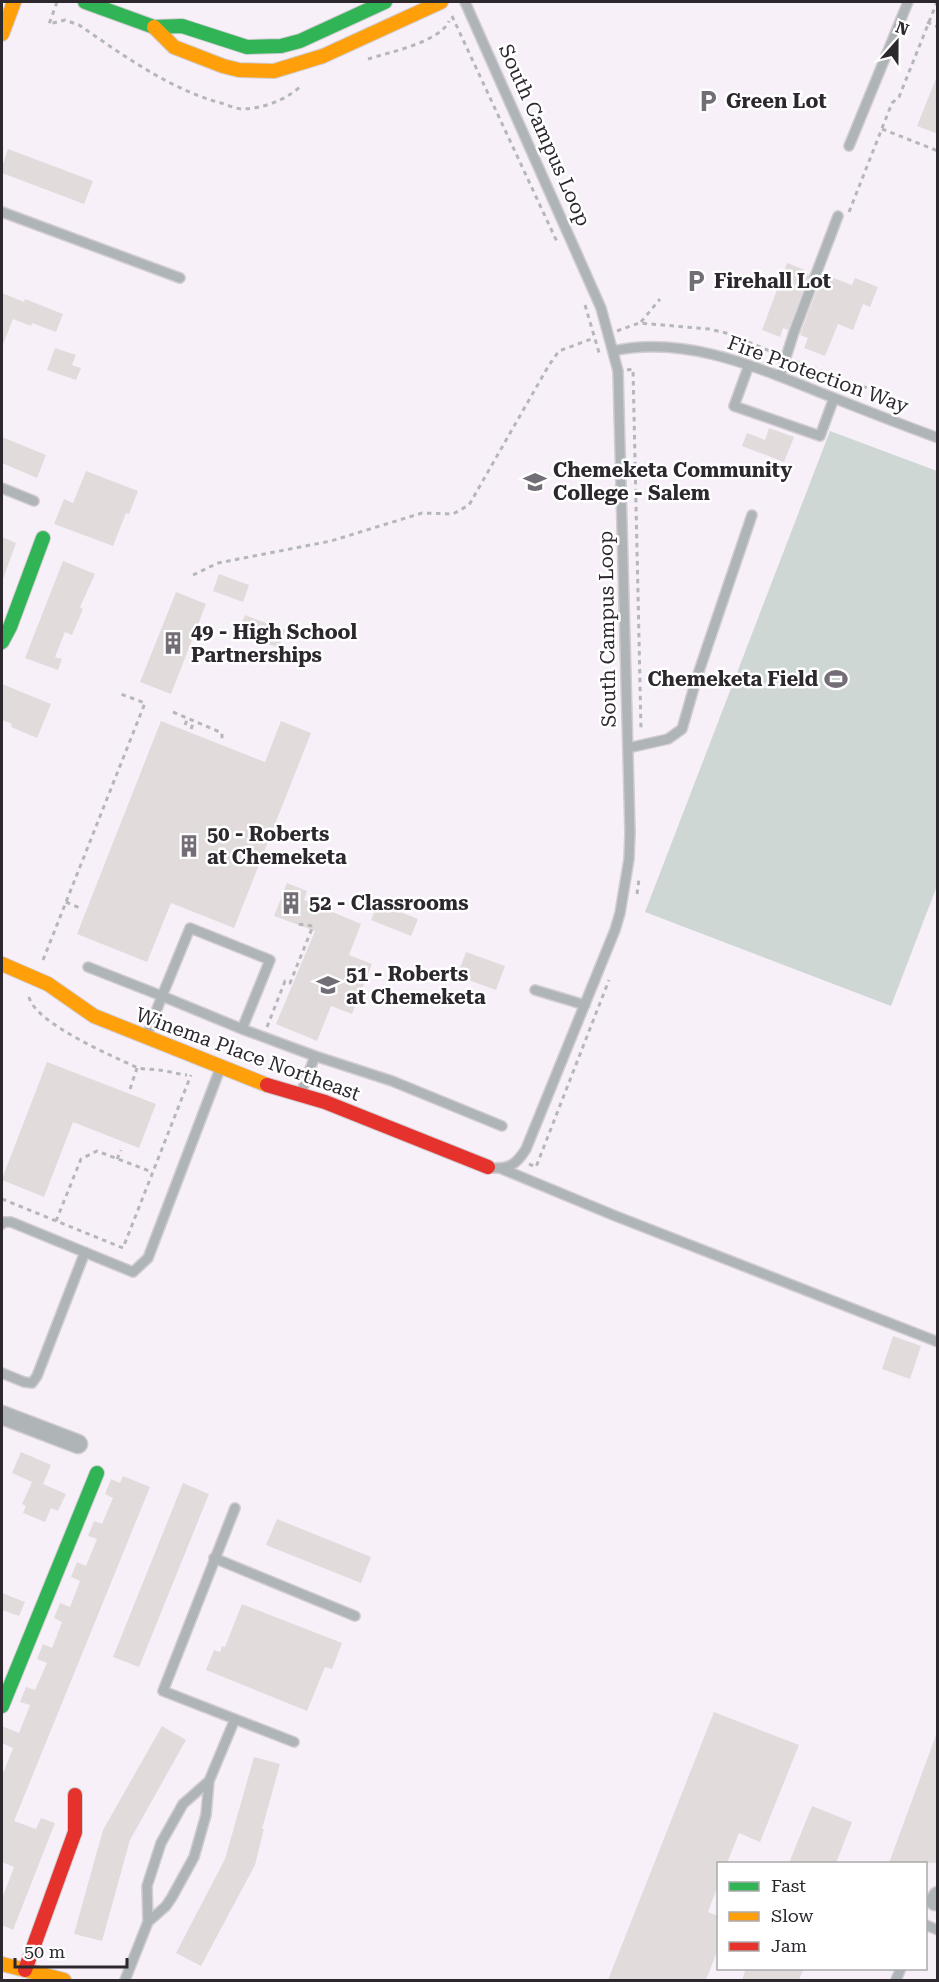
<svg xmlns="http://www.w3.org/2000/svg" width="939" height="1982" font-family="'Roboto Serif',serif">
<style>
.green{fill:#cfd7d5}
.building{fill:#e1dbdc}
.lines{fill:none;stroke-linecap:round;stroke-linejoin:round}
.lane-casing{stroke:#d2cdd3;stroke-width:12}
.street-casing{stroke:#d2cdd3;stroke-width:21}
.fast-casing{stroke:#d2cdd3;stroke-width:16}
.slow-casing{stroke:#d2cdd3;stroke-width:16}
.jam-casing{stroke:#d2cdd3;stroke-width:16}
.path{stroke:#b5b7ba;stroke-width:3;stroke-dasharray:4.5 4.5;stroke-linecap:butt}
.lane{stroke:#afb4b7;stroke-width:9}
.street{stroke:#afb4b7;stroke-width:18}
.fast{stroke:#30b455;stroke-width:14}
.slow{stroke:#ff9f0a;stroke-width:14}
.jam{stroke:#e5322d;stroke-width:14}
.labels{text-anchor:middle;stroke-width:5;stroke-linejoin:round;paint-order:stroke}
.poi-label{font-size:20px;font-weight:bold;fill:#2c282e;stroke:#fff;text-anchor:start}
.street-label{font-size:20px;fill:#2c282e;stroke:#fff}
</style>
<rect width="100%" height="100%" fill="#f7f0f8"/>
<!-- green -->
<path class="green" d="M830,431l107,40v415l-46,120 -246,-94z"/>
<!-- building -->
<path class="building" d="M937,76h1v58l-21,-8z
M8,149l85,32 -9,23 -82,-31v-6z
M787,263l18,7 -1,3 5,2 -21,55 -5,-2 -3,9 -18,-7z
M831,277l21,8 3,-7 23,9 -8,20 -7,-3 -10,26 -15,-6 -13,32 -21,-8 4,-10 -8,-3 21,-56 8,3z
M2,293l22,9 1,-3 38,15 -7,18 -24,-9 -1,3 -18,-7 -11,28z
M55,348l21,7 -4,10 9,3 -5,12 -29,-10z
M769,428l25,9 -10,25 -42,-16 5,-13 18,7z
M2,437l44,18 -9,23 -35,-15z
M86,471l52,20 -9,23 -3,-1 -13,33 -59,-22 10,-25 9,4z
M2,537l14,6 -13,36h-1z
M63,561l32,13 -15,33 3,2 -11,26 -7,-3 -10,25 7,2 -4,11 -33,-12z
M219,574l30,11 -6,17 -30,-11z
M176,592l30,12 -35,90 -31,-12z
M245,615l40,15 -6,18 -41,-15z
M2,684l49,20 -14,34 -26,-11 1,-3 -10,-4z
M161,721l104,41 16,-41 30,12 -77,195 -63,-25 -24,59 -70,-28z
M287,883l20,8 -3,9 57,24 -12,31 23,9 -20,50 -21,-8 -14,35 -41,-17 39,-93 -41,-15z
M378,903l40,16 -7,17 -40,-16z
M466,952l39,14 -9,24 -39,-14z
M47,1062l109,42 -17,44 -66,-26 -29,75 -42,-17v-1z
M893,1336l28,10 -11,33 -28,-10z
M21,1452l30,13 -8,19 23,10 -8,17 -7,-3 -6,14 -22,-9 3,-7 -4,-2 10,-22 -20,-9z
M123,1476l27,11 -136,334 22,8 5,-11 14,5 -42,107 -11,-5v-26l12,-32 -12,-5v-86l11,-28 -11,-5v-17l17,7 11,-28 -10,-3 6,-15 9,3 12,-27 -10,-4 6,-15 9,4 10,-26 -8,-4 6,-15 10,4 10,-26 -9,-4 6,-15 9,4 11,-27 -9,-3 6,-15 8,3 11,-26 -8,-4 6,-15 9,4z
M183,1483l26,11 -70,173 -26,-10z
M277,1519l94,38 -10,26 -95,-38z
M2,1593l23,9 -6,14 -17,-6z
M242,1604l100,39 -10,26 -7,-2 -18,44 -101,-41 8,-20 6,2 2,-6 3,1z
M714,1712l85,33 -39,97 -21,-9 -12,30h-9v22l-10,27 10,4v33l-12,31h-98z
M162,1726l24,14 -56,100 -28,101 -28,-7 29,-104z
M936,1735l2,128h-49z
M254,1757l26,7 -18,65h2l-9,36 -54,101 -25,-13 49,-94z
M812,1806l40,16 -16,41h-47z
M746,1968h58l-5,12h-57z"/>
<g class="lines">
<!-- lane casing -->
<g class="lane-casing">
<path id="lane" d="M465,2l136,306 17,63 12,461 -1,27 -9,54 -5,17 -89,219c-10,16 -17,20 -35,19
M849,146l59,-144
M2,212l178,66
M613,351c76,-17 152,20 221,47 35,14 69,27 104,40
M749,365l-15,41 86,30 14,-38
M780,376l14,-44 44,-116
M2,488l32,13
M628,748l40,-9 14,-10 15,-52 55,-162
M190,928l80,32 -28,69 -80,-33z
M88,967l74,29 -15,39
M535,990l50,15
M242,1029l73,27 -14,37
M315,1056l77,25 110,45
M502,1169l111,46 325,127
M2,1224l1,-2h8l122,50 15,-14 72,-189
M2,1373l22,9 8,1 5,-7 48,-124
M235,1508l-72,183 131,51
M214,1558l141,58
M148,1922l-1,-36 14,-43 22,-39 26,-23
M926,1925l12,5
M125,1980l23,-58 18,-16 6,-9 22,-40 12,-42 3,-34 26,-62
M896,1980l5,-12"/>
</g>
<!-- street casing -->
<g class="street-casing">
<path id="street" d="M2,1415l76,29
M935,1901l3,-5"/>
</g>
<!-- fast casing -->
<g class="fast-casing">
<path id="fast" d="M85,2l69,25 28,-1 65,21 34,-1 19,-5 85,-39
M2,642l8,-15 33,-89
M2,1706l95,-233"/>
</g>
<!-- slow casing -->
<g class="slow-casing">
<path id="slow" d="M154,27l20,20 49,19 16,4 35,1 49,-15 118,-54
M2,34l12,-32
M2,964l46,20 46,32 173,69
M2,1964l62,16"/>
</g>
<!-- jam casing -->
<g class="jam-casing">
<path id="jam" d="M267,1085l58,17 163,65
M25,1970l50,-138v-37"/>
</g>
<!-- path -->
<path class="path" d="M57,2l-8,22 16,-4 14,5c44,30 90,64 142,78 7,2 15,6 22,6 22,-1 43,-9 59,-24
M452,16l106,228
M927,22l11,5
M368,59c22,-7 72,-17 81,-38
M882,129l56,22
M849,212l43,-109 7,-6 38,-95
M585,305l15,51
M641,322l19,-23
M617,331l22,-8 70,6 17,4 49,20
M795,361l69,26 28,5
M627,370l6,-1 8,360
M193,575l25,-12 113,-22 91,-28 31,1 16,-9 80,-140 10,-14 35,-13
M173,712l49,21v8
M185,725l3,-7
M191,729l3,-8
M637,894l2,-15
M66,902l14,6
M43,960l102,-257 -27,-10
M29,997c6,26 83,59 107,70 7,3 16,2 23,3 9,1 18,4 28,5
M267,1027l18,-46 5,2 23,-57 -16,-2
M130,1089l7,-21
M117,1159l4,-9
M529,1164l7,3 73,-187
M2,1199l121,49 68,-173
M56,1221l25,-62 16,-8 55,21"/>
<!-- lane -->
<use href="#lane" class="lane"/>
<!-- street -->
<use href="#street" class="street"/>
<!-- fast -->
<use href="#fast" class="fast"/>
<!-- slow -->
<use href="#slow" class="slow"/>
<!-- jam -->
<use href="#jam" class="jam"/>
</g>
<!-- icons -->
<defs>
<g id="parking-bare" transform="scale(1.8)"><path d="M-3.5-5.5H1a3.5 3.5 0 0 1 0 7H-1V5.5H-3.5ZM-1-3.4V-.6H.8a1.4 1.4 0 0 0 0-2.8Z" fill="#736e75" stroke="#fff" stroke-width="2.5" paint-order="stroke"/></g>
<g id="university-bare" transform="scale(1.8)"><path d="M0-5L7-2L0 1L-7-2ZM-4 1L0 2.5L4 1V4Q0 6-4 4Z" fill="#736e75" stroke="#fff" stroke-width="2.5" paint-order="stroke"/></g>
<g id="building-bare" transform="scale(1.8)"><path d="M-4-6H4V6H1V3H-1V6H-4ZM-2.5-4.3h1.7v1.8h-1.7ZM.8-4.3h1.7v1.8H.8ZM-2.5-1h1.7V.8h-1.7ZM.8-1h1.7V.8H.8Z" fill="#736e75" stroke="#fff" stroke-width="2.5" paint-order="stroke"/></g>
<g id="stadium-bare" transform="scale(1.8)"><path d="M0-5a6.5 5 0 1 0 0 10a6.5 5 0 1 0 0-10ZM-3.5-1.8h7v3.6h-7Z" fill="#736e75" stroke="#fff" stroke-width="2.5" paint-order="stroke"/></g>
<g id="school-bare" transform="scale(1.8)"><path d="M0-5L7-2L0 1L-7-2ZM-4 1L0 2.5L4 1V4Q0 6-4 4Z" fill="#736e75" stroke="#fff" stroke-width="2.5" paint-order="stroke"/></g>
</defs>
<g fill-rule="evenodd">
<use href="#parking-bare" x="708" y="101"/>
<use href="#parking-bare" x="696" y="281"/>
<use href="#university-bare" x="535" y="482"/>
<use href="#building-bare" x="173" y="643"/>
<use href="#stadium-bare" x="836" y="679"/>
<use href="#building-bare" x="189" y="846"/>
<use href="#building-bare" x="291" y="903"/>
<use href="#school-bare" x="328" y="985"/>
</g>
<g class="labels">
<!-- poi labels -->
<g class="poi-label">
<text x="726" y="108">Green Lot</text>
<text x="714" y="288">Firehall Lot</text>
<text x="553" y="477">Chemeketa Community<tspan x="553" dy="23">College - Salem</tspan></text>
<text x="191" y="639">49 - High School<tspan x="191" dy="23">Partnerships</tspan></text>
<text x="818" y="686" text-anchor="end">Chemeketa Field</text>
<text x="207" y="841">50 - Roberts<tspan x="207" dy="23">at Chemeketa</tspan></text>
<text x="309" y="910">52 - Classrooms</text>
<text x="346" y="981">51 - Roberts<tspan x="346" dy="23">at Chemeketa</tspan></text>
</g>
<!-- street labels -->
<g class="street-label">
<text transform="translate(545 135) rotate(66)" y="7">South Campus Loop</text>
<text transform="translate(818 374) rotate(20)" y="7">Fire Protection Way</text>
<text transform="translate(607 629) rotate(-91)" y="7">South Campus Loop</text>
<text transform="translate(248 1054) rotate(20)" y="7">Winema Place Northeast</text>
</g>
</g>
<!-- border -->
<rect width="939" height="1982" fill="none" stroke="#2c282e" stroke-width="6"/>
<!-- legend -->
<rect x="717" y="1862" width="210" height="108" fill="#ffffff" stroke="#aba9ab" stroke-width="1.5"/>
<rect x="729" y="1882" width="30" height="9" fill="#30b455" stroke="#aba9ab" stroke-width="1.5"/>
<text x="771" y="1892" font-size="18" fill="#2c282e">Fast</text>
<rect x="729" y="1912" width="30" height="9" fill="#ff9f0a" stroke="#aba9ab" stroke-width="1.5"/>
<text x="771" y="1922" font-size="18" fill="#2c282e">Slow</text>
<rect x="729" y="1942" width="30" height="9" fill="#e5322d" stroke="#aba9ab" stroke-width="1.5"/>
<text x="771" y="1952" font-size="18" fill="#2c282e">Jam</text>
<!-- north arrow -->
<g transform="translate(897 42) rotate(21)" stroke="#ffffff" stroke-width="4.5" paint-order="stroke">
<path d="M0-4.5L10 22L0 15L-10 22Z" fill="#2c282e"/>
<text y="-9" font-size="16" font-weight="bold" text-anchor="middle" fill="#2c282e">N</text>
</g>
<!-- scale -->
<path d="M15 1958v9h112v-9" fill="none" stroke="#2c282e" stroke-width="3"/>
<text x="24" y="1958" font-size="18" fill="#2c282e" stroke="#ffffff" stroke-width="4.5" paint-order="stroke">50 m</text>
</svg>
